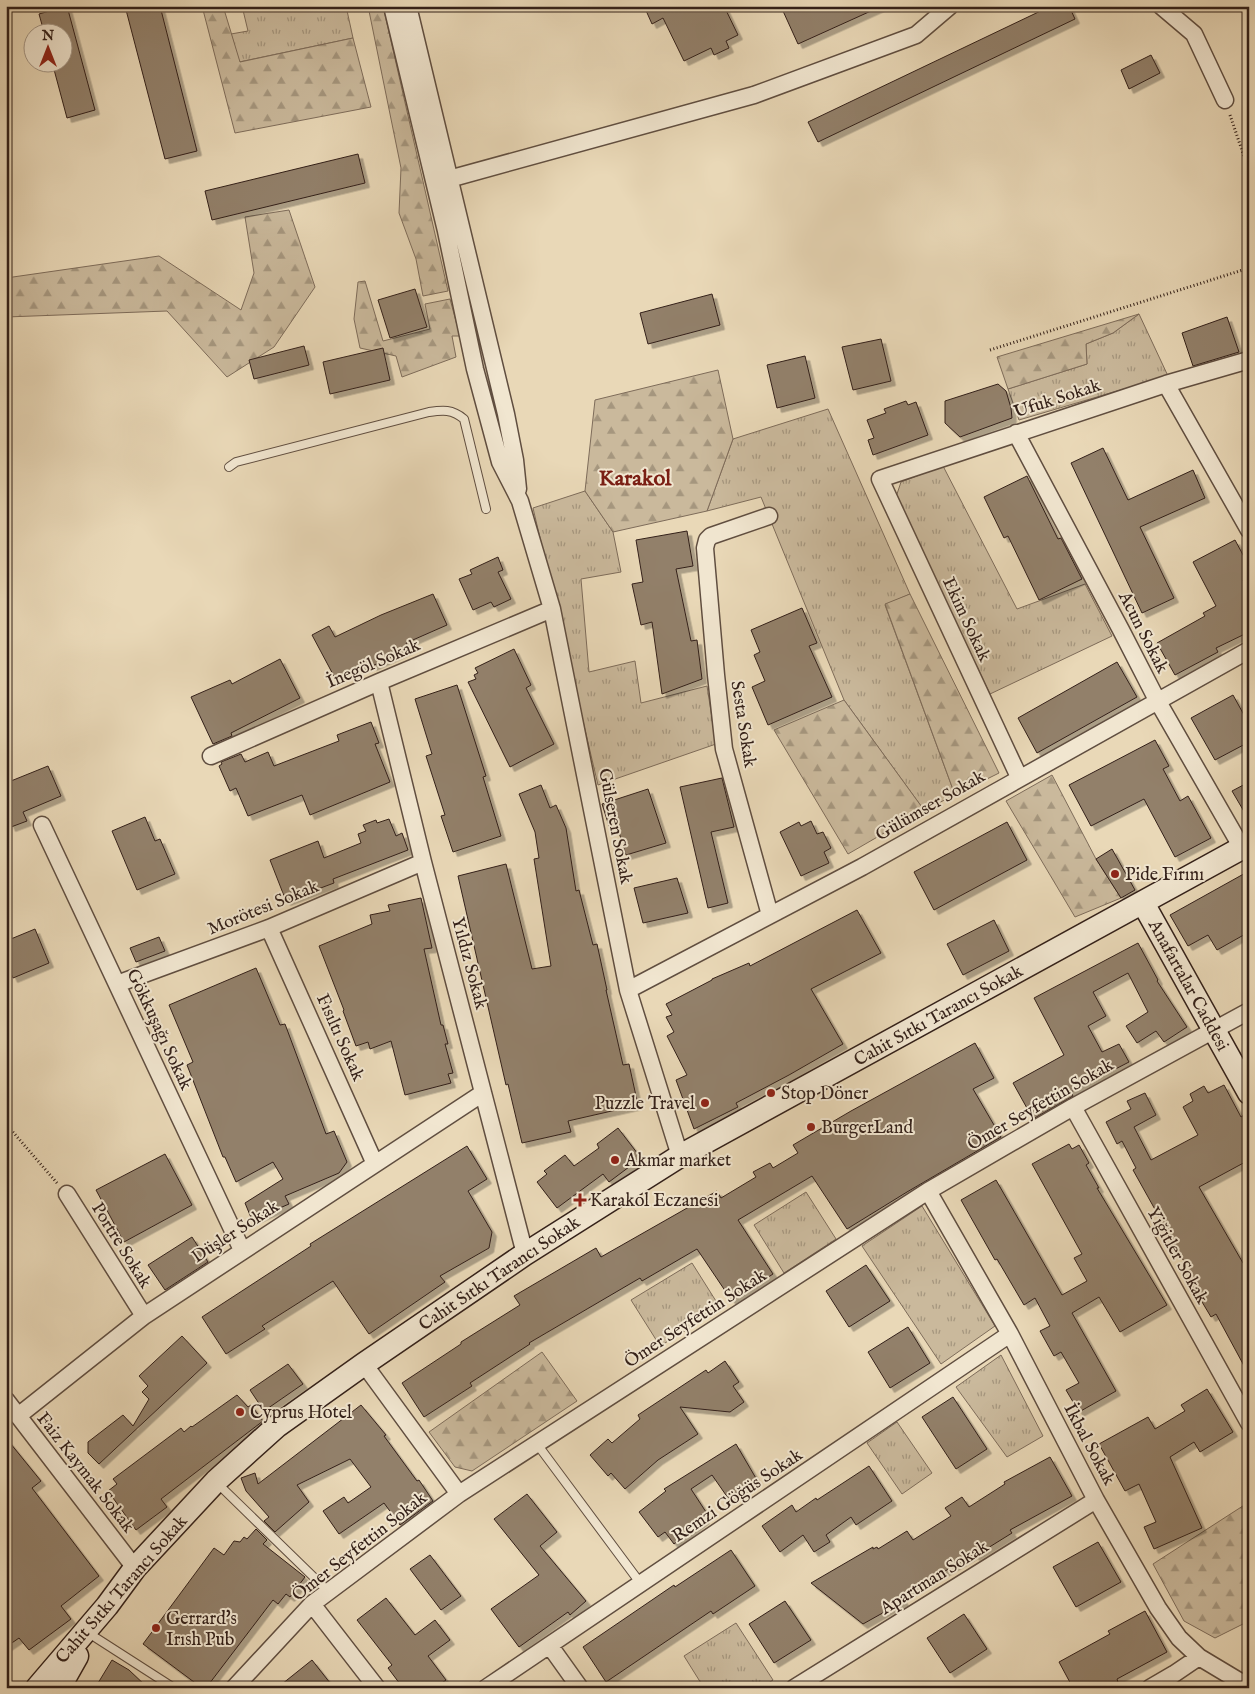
<svg xmlns="http://www.w3.org/2000/svg" width="1255" height="1694" font-family="'IM FELL English',serif">
<style>
.grass{fill:url(#grass-tufts);stroke:#7e6c5a}
.forest{fill:url(#forest-firs);stroke:#7e6c5a}
.building{fill:#92806b;stroke:#332019;filter:url(#shadow)}
.lines{fill:none;stroke-linecap:round;stroke-linejoin:round}
.lane-casing{stroke:#604e40;stroke-width:10}
.street-casing{stroke:#604e40;stroke-width:19}
.secondary-casing{stroke:#332019;stroke-width:25}
.path{stroke:#332019;stroke-width:3;stroke-dasharray:1 2.5;stroke-linecap:butt}
.lane{stroke:#f1e6d0;stroke-width:8}
.street{stroke:#f1e6d0;stroke-width:16}
.secondary{stroke:#f1e6d0;stroke-width:22}
.poi-dot{fill:#8f2418;stroke:#f1e6d0;stroke-width:2}
.labels{text-anchor:middle;stroke-width:4;stroke-linejoin:round;paint-order:stroke}
.street-label{font-size:18px;fill:#332019;stroke:#f1e6d0}
.poi-label{font-size:18px;fill:#332019;stroke:#f1e6d0;text-anchor:start}
.district-label{font-size:22px;font-weight:bold;fill:#7a1f14;stroke:#f1e6d0}
</style>
<defs>
<pattern id="grass-tufts" width="24" height="20" patternUnits="userSpaceOnUse" patternTransform="scale(1.25)"><rect width="24" height="20" fill="#cab99c"/><path d="M3 7l-1-3M5 7V3M7 7l1-3M15 17l-1-3M17 17v-4M19 17l1-3" fill="none" stroke="#a5967e"/></pattern>
<pattern id="forest-firs" width="22" height="20" patternUnits="userSpaceOnUse" patternTransform="scale(1.25)"><rect width="22" height="20" fill="#cab99c"/><path d="M5 1l3.5 6h-7zM16 11l3.5 6h-7z" fill="#a5967e"/></pattern>
<filter id="shadow"><feDropShadow dx="4.5" dy="4.5" stdDeviation="0" flood-color="#0004"/></filter>
</defs>
<rect width="100%" height="100%" fill="#e9d8b7"/>
<filter id="stains"><feTurbulence type="fractalNoise" baseFrequency=".004" numOctaves="4"/><feColorMatrix values="0 0 0 0 .2 0 0 0 0 .09 0 0 0 0 .02 0 0 0 .5 -.17"/></filter>
<radialGradient id="worn" r=".72"><stop offset=".6" stop-color="#630" stop-opacity="0"/><stop offset="1" stop-color="#630" stop-opacity=".3"/></radialGradient>
<!-- grass -->
<path class="grass" d="M242,6h104l7,32 -114,24 -8,-28 17,-3z
M1139,314l29,62 -149,44 -11,-31 79,-25 -1,-20 27,-11z
M828,409l82,185 -25,11 70,190 -31,15 -80,-110 -83,-203 -54,14 26,-72z
M943,466l74,143 68,-25 27,52 -122,58 -94,-197 5,-15z
M585,491l28,41 8,40 -40,7 8,93 46,-11 6,42 66,-17 9,58 -118,41 -65,-277z
M806,1192l30,47 -52,34 -30,-48z
M922,1206l73,120 -54,38 -79,-118z
M692,1263l29,46 -61,37 -29,-46z
M1001,1355l42,81 -36,21 -51,-70z
M897,1422l35,51 -30,21 -35,-51z
M736,1623l37,57 -12,8h-57l-20,-32z"/>
<!-- forest -->
<path class="forest" d="M202,6h21l17,56 113,-24 18,69 -136,26z
M368,6h15l65,285 -25,5 -7,-37 -17,-46 2,-45z
M289,210l26,77 -41,60 -47,30 -60,-66 -161,6v-39l153,-22 82,54 13,-37 -9,-56z
M365,281l18,60 47,-12 -5,-25 25,-5 10,37h-8l4,21 -54,20 -6,-21 -36,-8 -6,-29 4,-37z
M1139,314l-26,19 -27,11 1,20 -79,25 -11,-32z
M718,370l15,69 -26,72 -94,21 -28,-41 10,-91z
M910,594l89,179 -44,22 -70,-191z
M844,700l80,110 -76,44 -74,-124z
M1052,775l44,84 25,39 -46,19 -69,-116z
M542,1352l35,49 -105,70 -17,-4 -26,-35z
M1249,1502v119l-34,17 -31,-17 -31,-57z"/>
<!-- building -->
<path class="building" d="M67,6l28,104 -28,8 -15,-56h10v-30h-18l-5,-18z
M125,6h35l37,145 -32,8z
M644,6h80l14,29 -12,6 3,7 -15,7 -3,-7 -27,13 -21,-43 -11,6z
M793,6h89l-84,38 -15,-33z
M1051,6h18l6,13 -257,123 -10,-20z
M1151,55l9,18 -31,16 -8,-19z
M358,154l7,29 -153,37 -7,-29z
M415,289l12,38 -37,11 -12,-38z
M712,294l8,31 -72,19 -8,-31z
M1227,317l12,35 -46,14 -11,-33z
M881,339l10,42 -38,9 -11,-43z
M304,346l5,19 -55,14 -5,-19z
M383,348l7,32 -60,14 -7,-32z
M805,356l10,42 -38,10 -10,-43z
M998,384l8,7 5,17 1,10 -52,19 -15,-14v-22z
M906,401l2,4 8,-3 12,33 -55,20 -5,-15 6,-2 -7,-18 19,-7 -2,-4z
M1103,448l25,52 65,-30 12,28 -65,29 34,71 -32,15 -71,-150z
M1027,476l31,63 3,-1 21,41 -43,21 -31,-64 -4,2 -20,-41z
M687,531l6,35 -17,3 15,72 6,-1 5,39 -40,15 -10,-72 -11,3 -9,-41 11,-2 -7,-42z
M1235,540l14,26v11l-6,3 6,11v41l-33,16 2,4 -43,23 -18,-32 48,-27 -2,-3 13,-7 -23,-44z
M498,557l5,13 -5,2 13,27 -17,8 -3,-5 -18,8 -14,-31 13,-5 -2,-4z
M433,594l14,31 -41,18 3,6 -37,17 -1,-4 -35,18 -24,-45 17,-9 6,11 46,-22z
M802,608l15,35 -8,3 23,51 -64,28 -16,-38 13,-6 -11,-26 6,-3 -9,-22z
M514,649l17,36 -5,3 28,56 -44,23 -42,-85 8,-3 -2,-4 4,-2 -3,-5z
M280,659l20,39 -69,35 1,3 -19,8 -22,-47 39,-17 2,4z
M1117,662l20,35 -100,56 -19,-35z
M457,685l29,91 -3,1 18,59 -48,16 -12,-36 4,-1 -19,-59 6,-2 -17,-55z
M1233,695l16,29v18l-34,18 -24,-42z
M371,722l8,21 -4,1 15,38 -80,33 -8,-20 -54,21 -12,-28 -6,3 -11,-25 3,-2 -1,-2 20,-8 4,8 23,-10 6,14 65,-25 -2,-6z
M1155,740l14,26 -6,3 17,32 8,-5 23,42 -36,19 -31,-58 -53,27 -22,-41z
M48,766l13,30 -38,16 4,9 -16,6 -5,-12v-32z
M722,778l12,49 -23,5 17,71 -20,5 -28,-121z
M1249,782v38l-17,-29z
M541,785l9,23 6,-3 10,23 10,63 3,-1 14,55 4,-1 10,46h-1l17,75 6,-1 9,41 -70,16 3,11 -49,11 -14,-59 -2,1 -48,-209 48,-12 26,105 19,-3 -17,-107 5,-1 -4,-26 -16,-38z
M648,789l18,54 -40,12 -9,-29 -7,3 -8,-25z
M145,817l10,24 5,-2 15,35 -38,16 -25,-59z
M389,819l7,17 6,-3 6,17 -75,29 1,4 -48,18 -16,-41 48,-19 6,17 37,-15 -3,-9 8,-3 -3,-6 13,-5 1,3z
M811,821l6,13 6,-2 8,16 -7,4 5,11 -28,13 -21,-44 19,-10 2,4z
M1007,822l20,38 -93,50 -20,-38z
M1112,849l23,41 -14,8 -25,-39z
M1249,871v61l-32,18 -9,-15 -20,11 -18,-31z
M677,878l11,35 -45,10 -9,-35z
M421,898l11,50 -8,1 17,76h2l5,19h-3l8,29 -5,1 3,9 -46,12 -14,-54 -21,8 -2,-7 -12,4 -13,-35 1,-1 -25,-64 53,-22 -2,-9 20,-4 -2,-6z
M857,910l24,43 -70,36 32,55 -54,31 -53,28 2,4 -44,22 -18,-49 11,-5 -20,-39 7,-4 -8,-15 6,-2 -6,-11 46,-24v-1l37,-16 1,3z
M994,920l15,31 -46,24 -16,-31z
M35,929l14,34 -36,15 -7,-16v-21z
M159,937l6,14 -29,11 -6,-14z
M1138,943l20,37 -1,1 30,46 -23,15 -8,-11 -19,12 -11,-17 22,-14 -20,-39 -35,19 13,24 -18,10 14,26 17,-8 10,18 -58,30 2,4 -40,23 -20,-36 51,-28 -30,-57z
M256,968l24,57 5,-1 41,110 8,-3 13,31 -8,11 -54,23 4,8 -37,16 -7,-17 38,-24 -10,-17 -37,20 -11,-25h-2l-36,-92 6,-3 -24,-57z
M975,1043l19,35 -21,11 28,48 -94,55 -60,37 -35,-53 -74,44 35,54 -41,27 -35,-52 -55,32 -2,-3 -111,65 1,1 -60,39 2,3 -48,31 -22,-34 59,-39v-2l59,-37 -6,-9 82,-48 5,9 116,-66 4,7 35,-21 -3,-5 17,-9 3,5 25,-15 -5,-8 58,-34z
M1224,1085l17,32 3,-2 5,9v36l-50,27 44,76 6,-3v115l-33,-61 -5,3 -22,-37 2,-6 -58,-104 3,-2 -14,-27 -5,3 -11,-22 25,-13 -4,-8 18,-8 11,22 -22,12 17,33 47,-25 -15,-28 10,-6 -3,-7 14,-8 4,7z
M618,1128l23,30 -32,24 -6,-8 -46,34 -20,-26 10,-8 -3,-3 21,-16 9,11 25,-18 -2,-4z
M1069,1144l3,5 7,-4 10,18 -3,2 13,23h-2l70,117 -47,27 -21,-35 -27,16 44,78 -37,21 -13,-22 13,-7 -18,-31 -7,4 -14,-25 10,-5 -15,-28 -11,7 -27,-46 -2,1 -34,-60 35,-20 66,115 25,-14 -13,-23 8,-4 -50,-90z
M467,1146l20,33 -19,12 24,41 -3,16 -49,28 5,6 -76,52 -36,-53 -71,45 3,3 -39,25 -24,-37 109,-71 -1,-2z
M165,1154l27,51 -68,37 -28,-52z
M192,1237l16,25 -43,28 -17,-25z
M866,1265l24,36 -41,26 -23,-36z
M908,1327l22,36 -40,25 -22,-36z
M182,1336l25,27 -108,101 -11,-11v-11l35,-27 10,11 16,-27 -7,-7 6,-6 -9,-10z
M725,1361l14,21 -6,4 11,16 -14,10 -50,-5 18,27 -40,26 -33,29 -14,-16 -3,3 -18,-21 18,-16 4,4 28,-24 -2,-4 68,-45 2,3z
M288,1364l15,20 -39,27 -14,-21z
M1207,1389l26,43 -33,20 -6,-10 -24,15 32,71 -48,21 -10,-22 12,-5 -17,-38 -14,7 -26,-47 49,-27 7,12 30,-18 -4,-6z
M237,1395l11,12 3,-2 12,16 -102,78 6,8 -31,23 -28,-39 9,-7 -4,-5 68,-51 3,4 7,-6 1,1z
M953,1397l34,52 -31,20 -34,-52z
M361,1405l25,30 -2,1 33,45 2,-1 14,21 -33,24 -16,-22 -45,31 -16,-23 21,-14 4,6 23,-16 -21,-28 -53,26 12,17 -34,30 -11,-11 5,-4 -23,-26 -5,-13 14,-5 3,11z
M6,1438l35,43 -9,7 67,88 -38,30 10,13 -42,31 -10,-12 -13,9z
M736,1444l21,36 -29,18 -16,-23 -21,14 15,23 -5,3 4,4 -31,25 -9,-12 -7,5 -19,-25 27,-21 -2,-2z
M1050,1457l22,39 -62,34 2,3 -37,23 -1,-2 -73,43 3,4 -41,23 -52,-41 62,-36v2l4,-2 1,2 29,-18 6,9 38,-24 -6,-8 17,-11 7,10 36,-23 -1,-2z
M869,1466l23,35 -36,24 -5,-8 -25,18 4,7 -16,10 -11,-17 -23,17 -18,-26 30,-21 4,7 20,-14 1,2z
M527,1494l30,38 -17,14 46,55 -16,14 -2,-3 -49,35 -28,-38 48,-34 -45,-56z
M256,1529l11,11 -4,4 42,33 -15,20 -4,-3 -8,10 -5,-4 -67,88h-4l-59,-44 71,-96 10,7 10,-14 6,1 4,-5 3,2z
M1098,1542l23,40 -45,25 -23,-40z
M731,1550l24,36 -42,28 -2,-3 -105,71 -23,-35 91,-62 1,2z
M430,1555l31,41 -20,14 -31,-41z
M386,1598l29,37 20,-15 15,20 -22,16 18,24 -11,8h-32l-15,-20 4,-3 -35,-45z
M785,1601l26,39 -37,23 -25,-39z
M1145,1611l22,41 -50,27 1,3 -9,6h-36l-14,-26 51,-28 -2,-3z
M964,1614l23,35 -37,24 -23,-35z
M112,1660l17,10 19,18h-53z
M312,1660l22,28h-57z"/>
<g class="lines">
<!-- lane casing -->
<g class="lane-casing">
<path id="lane" d="M229,467l7,-5 193,-50c14,-2 23,-3 35,7l22,90
M537,1444l104,140
M217,1483l112,109
M90,1634l84,54"/>
</g>
<!-- street casing -->
<g class="street-casing">
<path id="street" d="M392,6l54,225 29,138 25,93 20,39 32,108 76,381 52,166
M408,6l98,408 9,46 3,29
M1161,6l33,28 31,66
M449,179l305,-84 162,-60 34,-29
M1166,384l83,146
M1016,433l105,197 36,70 85,148
M769,516l-58,20 -4,4 -2,8 11,127 8,74 46,166
M379,682l44,180 102,392
M211,756l168,-74 173,-73
M1019,777l-139,-298 286,-95 83,-24
M42,825l200,425
M269,928l106,236
M117,984l152,-56 154,-66
M628,990l234,-123 387,-217
M1073,1107l176,316
M928,1191l82,143 86,166 62,108 21,30 20,19 50,30
M67,1194l77,122
M364,1364l95,130
M6,1400l129,168
M18,1416l126,-100 339,-223
M312,1604l65,84
M550,1646l30,42
M234,1688l78,-84 147,-110 469,-303 145,-84 176,-96
M486,1688l524,-354
M794,1688l302,-188
M1150,1688l24,-14 25,-17"/>
</g>
<!-- secondary casing -->
<g class="secondary-casing">
<path id="secondary" d="M1143,903l106,190
M37,1688l70,-82 28,-38 81,-87 61,-55 87,-62 161,-110 155,-98 569,-312
M59,1688l18,-32"/>
</g>
<!-- path -->
<path class="path" d="M1245,6l4,4
M1230,115l19,56
M990,350l259,-82
M6,1124l51,59"/>
<!-- lane -->
<use href="#lane" class="lane"/>
<!-- street -->
<use href="#street" class="street"/>
<!-- secondary -->
<use href="#secondary" class="secondary"/>
</g>
<!-- markers -->
<g class="poi-dot">
<circle cx="1115" cy="874" r="5"/>
<circle cx="771" cy="1093" r="5"/>
<circle cx="705" cy="1103" r="5"/>
<circle cx="811" cy="1127" r="5"/>
<circle cx="615" cy="1160" r="5"/>
<path d="M577.5 1192.5h5v5h5v5h-5v5h-5v-5h-5v-5h5z"/>
<circle cx="240" cy="1412" r="5"/>
<circle cx="156" cy="1628" r="5"/>
</g>
<g class="labels">
<!-- street labels -->
<g class="street-label">
<text transform="translate(1057 398) rotate(-18)" y="6">Ufuk Sokak</text>
<text transform="translate(967 619) rotate(65)" y="6">Ekim Sokak</text>
<text transform="translate(1144 632) rotate(63)" y="6">Acun Sokak</text>
<text transform="translate(373 663) rotate(-23)" y="6">İnegöl Sokak</text>
<text transform="translate(744 724) rotate(81)" y="6">Sesta Sokak</text>
<text transform="translate(930 805) rotate(-30)" y="6">Gülümser Sokak</text>
<text transform="translate(616 826) rotate(79)" y="6">Gülseren Sokak</text>
<text transform="translate(263 907) rotate(-22)" y="6">Morötesi Sokak</text>
<text transform="translate(470 963) rotate(75)" y="6">Yıldız Sokak</text>
<text transform="translate(1189 985) rotate(61)" y="6">Anafartalar Caddesi</text>
<text transform="translate(938 1015) rotate(-29)" y="6">Cahit Sıtkı Tarancı Sokak</text>
<text transform="translate(160 1029) rotate(65)" y="6">Gökkuşağı Sokak</text>
<text transform="translate(341 1037) rotate(66)" y="6">Fısıltı Sokak</text>
<text transform="translate(1040 1104) rotate(-30)" y="6">Ömer Seyfettin Sokak</text>
<text transform="translate(235 1231) rotate(-33)" y="6">Düşler Sokak</text>
<text transform="translate(122 1245) rotate(58)" y="6">Portre Sokak</text>
<text transform="translate(1178 1255) rotate(61)" y="6">Yiğitler Sokak</text>
<text transform="translate(499 1273) rotate(-34)" y="6">Cahit Sıtkı Tarancı Sokak</text>
<text transform="translate(695 1318) rotate(-33)" y="6">Ömer Seyfettin Sokak</text>
<text transform="translate(1090 1444) rotate(62)" y="6">İkbal Sokak</text>
<text transform="translate(86 1472) rotate(52)" y="6">Faiz Kaymak Sokak</text>
<text transform="translate(737 1495) rotate(-34)" y="6">Remzi Göğüs Sokak</text>
<text transform="translate(359 1546) rotate(-38)" y="6">Ömer Seyfettin Sokak</text>
<text transform="translate(934 1577) rotate(-32)" y="6">Apartman Sokak</text>
<text transform="translate(121 1589) rotate(-49)" y="6">Cahit Sıtkı Tarancı Sokak</text>
</g>
<!-- poi labels -->
<g class="poi-label">
<text x="1125" y="880">Pide Fırını</text>
<text x="781" y="1099">Stop Döner</text>
<text x="695" y="1109" text-anchor="end">Puzzle Travel</text>
<text x="821" y="1133">BurgerLand</text>
<text x="625" y="1166">Akmar market</text>
<text x="590" y="1206">Karakol Eczanesi</text>
<text x="250" y="1418">Cyprus Hotel</text>
<text x="166" y="1624">Gerrard's<tspan x="166" dy="21">Irısh Pub</tspan></text>
</g>
<!-- district labels -->
<g class="district-label">
<text x="635" y="485">Karakol</text>
</g>
</g>
<!-- margin -->
<rect width="1255" height="1694" fill="none" stroke="#e9d8b7" stroke-width="25"/>
<rect x="8" y="8" width="1240" height="1679" fill="none" stroke="#332019" stroke-width="2.5"/>
<rect x="12" y="12" width="1230" height="1669" fill="none" stroke="#332019"/>
<!-- north arrow -->
<g transform="translate(48 48)"><circle r="24" fill="#f1e6d0" stroke="#a59787"/>
<path d="M0-4L9 19L0 12L-9 19Z" fill="#8f2418"/>
<text y="-8" font-size="14" font-weight="bold" text-anchor="middle" fill="#332019">N</text>
</g>
<rect width="100%" height="100%" filter="url(#stains)"/>
<rect width="100%" height="100%" fill="url(#worn)"/>
</svg>
